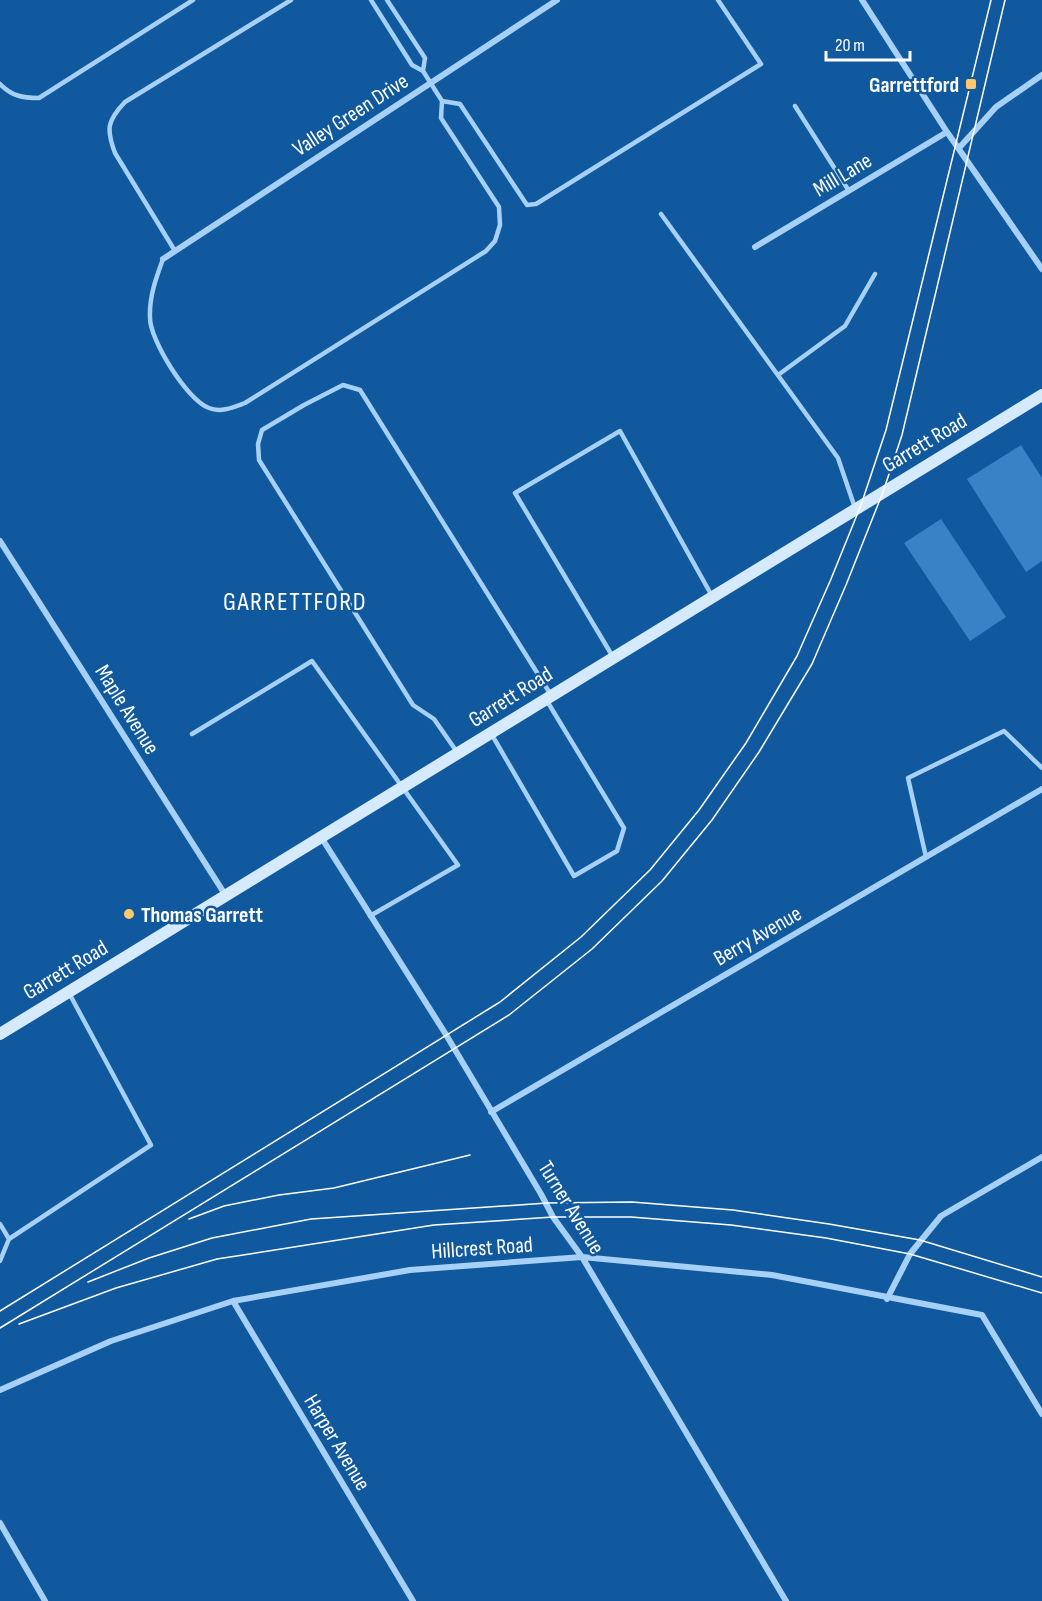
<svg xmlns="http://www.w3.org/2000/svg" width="1042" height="1601" font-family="'Sofia Sans Condensed',sans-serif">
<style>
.building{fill:#3982c5}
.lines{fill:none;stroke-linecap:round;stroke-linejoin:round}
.lane{stroke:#a6d0f5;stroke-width:4.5}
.street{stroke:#a6d0f5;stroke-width:6}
.secondary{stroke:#d6eafe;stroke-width:12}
.tram{stroke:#fff;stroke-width:1.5}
.poi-dot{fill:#ffc86a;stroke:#10599e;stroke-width:2}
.labels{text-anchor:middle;stroke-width:5;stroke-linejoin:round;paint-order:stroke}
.poi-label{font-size:22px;font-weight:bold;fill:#fff;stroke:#10599e;text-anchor:end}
.street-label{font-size:22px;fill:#fff;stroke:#10599e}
.quarter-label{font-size:26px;letter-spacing:1.5px;fill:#fff;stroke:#10599e}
</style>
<rect width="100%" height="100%" fill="#10599e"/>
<!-- building -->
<path class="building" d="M1021,445l21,33v83l-16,11 -59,-93z
M941,519l65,98 -36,24 -66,-98z"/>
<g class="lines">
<!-- lane -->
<path class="lane" d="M387,0l38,58 -2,13
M0,84c12,12 22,14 39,14l154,-98
M442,101l18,3 67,101 9,-1 225,-140 -43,-64
M795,106l54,85
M661,214l177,244 17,50
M175,251l-60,-98c-9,-24 -8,-32 10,-51l166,-102
M163,259c-7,19 -14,38 -13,59 0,22 37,82 59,90 12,5 25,-1 36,-5l241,-152 9,-10 5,-16 -1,-18 -58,-89 1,-17 -19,-30 -11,-6 -41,-65
M778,375l67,-49 30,-52
M613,657l-98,-164 105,-62 92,165
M192,734l120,-73 146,204 -88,51
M492,735l82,141 43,-25 7,-23 -77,-127
M457,752l-23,-33 -21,-14 -154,-245 -1,-16 4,-14 42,-25 39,-20 17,5 191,305
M926,857l-18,-79 96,-47 38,37
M0,1224l9,15 142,-94 -82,-152
M0,1261l9,-22"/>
<!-- street -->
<path class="street" d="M862,0l85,132 95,137
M959,148l37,-41 46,-32
M755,247l192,-115
M163,259l394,-259
M0,541l226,355
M321,837l124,196 96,161 12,23 29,40 204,344
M491,1112l551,-323
M887,1299l23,-45 31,-38 101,-59
M233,1301l180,300
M0,1390l111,-49 122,-40 177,-31 172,-13 190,18 210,40 60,99
M0,1523l45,78"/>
<!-- secondary -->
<path class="secondary" d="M0,1034l1042,-639"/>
<!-- tram -->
<path class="tram" d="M189,1219l35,-13 55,-11 55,-7 136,-33
M88,1282l61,-24 63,-20 99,-19 236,-16 85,-1 101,8 96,14 91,16 122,37
M0,1311l500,-309 81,-65 69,-67 49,-60 47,-67 51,-87 34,-77 30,-74 25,-75 105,-430
M19,1324l97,-36 101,-29 217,-34 119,-8h78l100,8 95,13 84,16 132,39
M0,1328l509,-313 83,-66 70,-68 50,-61 47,-68 53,-88 34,-79 37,-93 19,-57 103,-435"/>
</g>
<!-- markers -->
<g class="poi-dot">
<rect x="965" y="78" width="12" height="12" rx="3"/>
<circle cx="129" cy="914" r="6"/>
</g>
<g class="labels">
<!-- poi labels -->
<g class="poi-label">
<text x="959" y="92">Garrettford</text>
<text x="141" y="922" text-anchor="start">Thomas Garrett</text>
</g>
<!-- street labels -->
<g class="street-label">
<text transform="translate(350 114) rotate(-33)" y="8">Valley Green Drive</text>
<text transform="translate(842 174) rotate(-31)" y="8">Mill Lane</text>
<text transform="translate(924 442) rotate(-31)" y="8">Garrett Road</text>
<text transform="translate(510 696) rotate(-32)" y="8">Garrett Road</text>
<text transform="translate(128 709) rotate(58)" y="8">Maple Avenue</text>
<text transform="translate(757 935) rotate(-30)" y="8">Berry Avenue</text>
<text transform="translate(65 969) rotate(-31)" y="8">Garrett Road</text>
<text transform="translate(572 1207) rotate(58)" y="8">Turner Avenue</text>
<text transform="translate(482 1247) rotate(-4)" y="8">Hillcrest Road</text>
<text transform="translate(338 1442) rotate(59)" y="8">Harper Avenue</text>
</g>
<!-- quarter labels -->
<g class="quarter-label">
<text x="295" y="610">GARRETTFORD</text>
</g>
</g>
<!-- scale -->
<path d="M826 51v9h84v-9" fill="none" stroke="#ffffff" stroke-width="3"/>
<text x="835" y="51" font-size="18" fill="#ffffff" stroke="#10599e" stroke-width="4.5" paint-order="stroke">20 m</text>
</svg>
